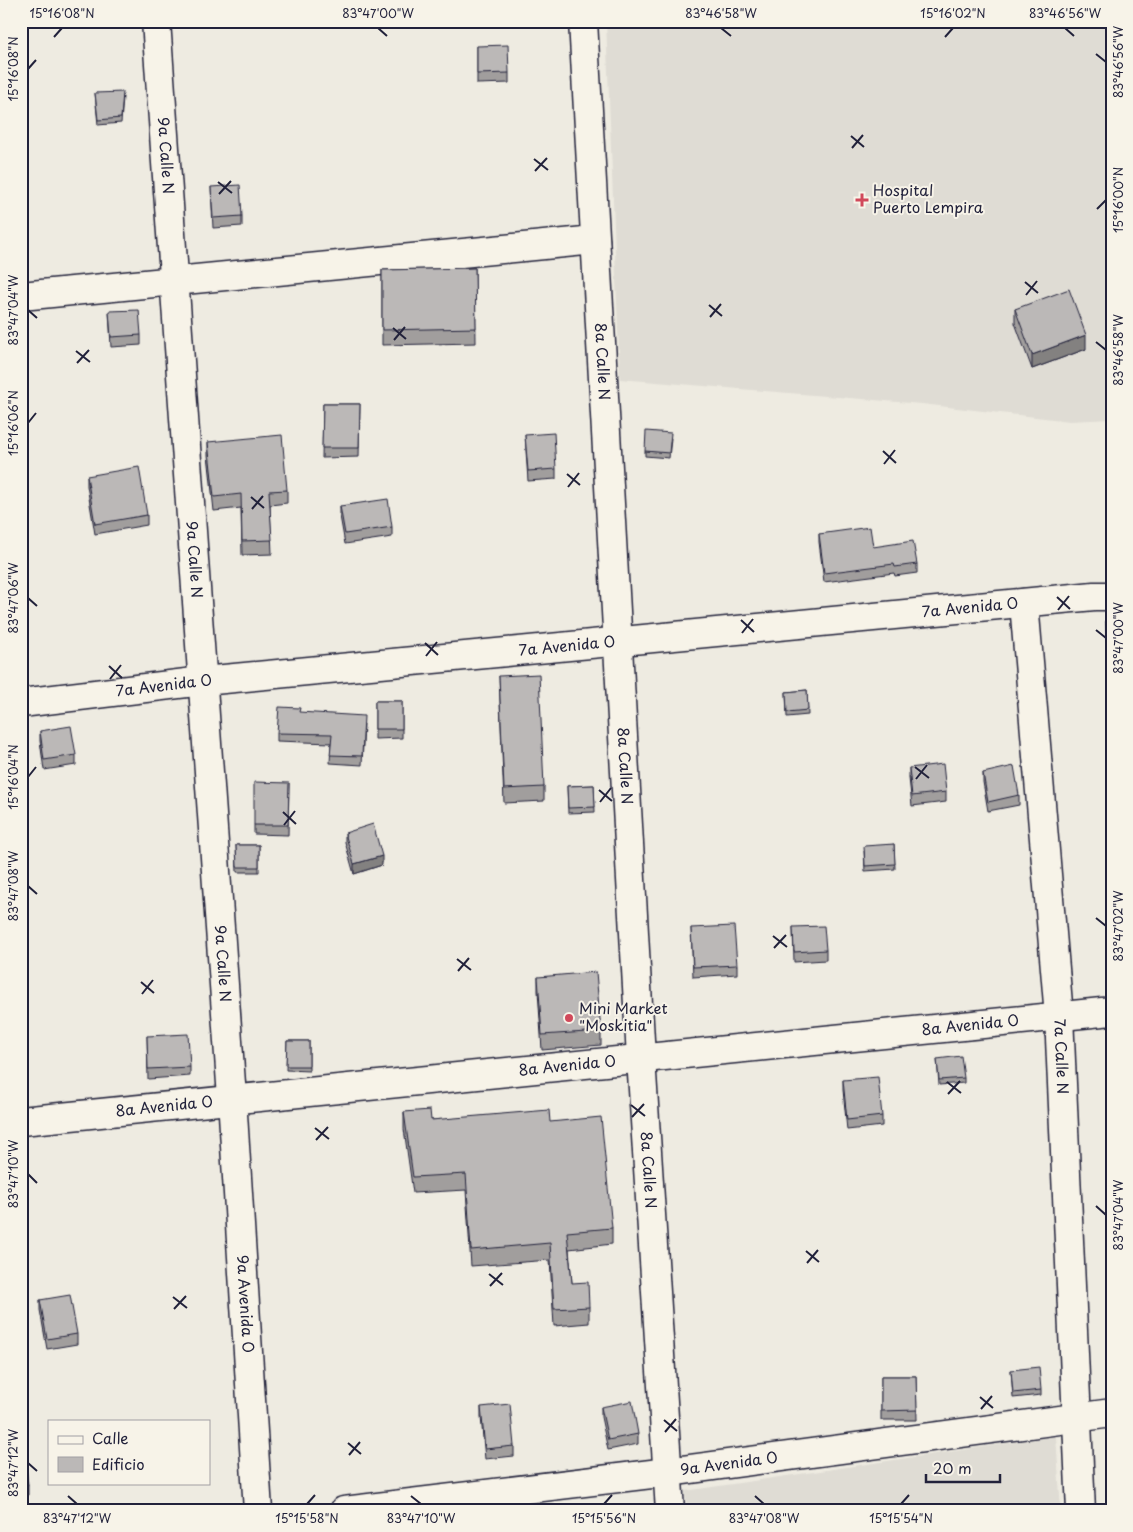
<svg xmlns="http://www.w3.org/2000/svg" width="1133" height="1532" font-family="'Playpen Sans',sans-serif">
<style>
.built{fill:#dfdcd4}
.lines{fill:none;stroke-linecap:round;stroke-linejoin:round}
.minor-casing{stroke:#22223b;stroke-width:31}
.minor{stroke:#f7f3e8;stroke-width:28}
.wall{fill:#a19e9d;stroke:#22223b}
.shaded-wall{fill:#838180;stroke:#22223b}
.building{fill:#bbb8b7;stroke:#22223b}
.ticks{fill:none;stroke:#22223b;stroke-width:2}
.poi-dot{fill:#d1495b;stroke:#f7f3e8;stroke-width:2}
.labels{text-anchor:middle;stroke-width:4;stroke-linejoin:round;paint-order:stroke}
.street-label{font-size:15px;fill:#22223b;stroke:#f7f3e8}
.poi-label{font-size:15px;fill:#22223b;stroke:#f7f3e8;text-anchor:start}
.neatline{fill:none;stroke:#22223b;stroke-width:2}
.ticks-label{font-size:12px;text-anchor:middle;fill:#22223b}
</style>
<rect width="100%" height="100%" fill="#eeebe1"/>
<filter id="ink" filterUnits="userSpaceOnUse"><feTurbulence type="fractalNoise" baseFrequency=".02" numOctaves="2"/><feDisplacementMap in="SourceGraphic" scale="10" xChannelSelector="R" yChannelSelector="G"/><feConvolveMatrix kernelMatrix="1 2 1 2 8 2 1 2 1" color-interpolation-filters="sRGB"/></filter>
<g filter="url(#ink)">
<!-- built -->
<path class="built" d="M606,21h506v398l-42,2 -148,-17 -302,-25z
M1056,1436l5,75h-375l-1,-20z"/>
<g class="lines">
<!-- minor casing -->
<g class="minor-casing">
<g id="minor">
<path id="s1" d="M156,21l76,1077 26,413"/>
<path id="s2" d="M583,21l58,1037 29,453"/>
<path d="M21,296l574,-56"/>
<path id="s3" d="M1024,603l35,413 22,495"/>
<path id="s4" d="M21,703l182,-22 891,-85h18"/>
<path id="s5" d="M21,1121l1091,-110"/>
<path id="s6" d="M344,1511l324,-39 444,-59"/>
</g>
</g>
<!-- minor -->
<use href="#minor" class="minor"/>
</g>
<!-- wall -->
<path class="wall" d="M477,46l32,27v10l-32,1z
M95,93l28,4 -2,26 -23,2z
M211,187l31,29v10l-29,2z
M475,268l1,75 -94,2v-75z
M1015,309l71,40 -54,20 -17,-46z
M109,311l32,24v10l-30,2z
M323,404h37l-1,53 -37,1z
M525,435l31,34v10l-28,2z
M671,438l-2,20 -24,-2v-5z
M208,442l79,48v13l-17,2 2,49 -30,1 -1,-47 -27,3 -6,-56z
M87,476l60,39v10l-52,9 -8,-48z
M340,506l52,21v10l-47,7 -5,-28z
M819,534l54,13 44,17v9l-22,3 -1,-3 -70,9 -5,-40z
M1106,621h6v42h-5z
M499,676l45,111v14l-40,2z
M807,690l1,25 -21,2 -1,-25z
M375,701h27v37l-27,1z
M364,724l-2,41 -32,-2 1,-20 -54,-2v-8z
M40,731l36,24v10l-32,5 -4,-29z
M909,768l37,24v10l-34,4 -3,-28z
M983,773l36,22v10l-31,6 -5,-29z
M289,783l-1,52 -34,-1v-9z
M594,785l1,27 -27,1 -1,-27z
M345,833l37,32 -28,9 -9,-32z
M894,844l1,25 -30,2 -1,-20z
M236,845h23v27h-22z
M793,927l33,23v10l-32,2z
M691,928l46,37v9l-44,3z
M538,977l63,54v14l-59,5 -4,-59z
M147,1036l43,31v9l-42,3z
M287,1041h22v30l-23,-1z
M937,1059l27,19v5l-25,2z
M843,1080l39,36v10l-35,4 -4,-40z
M404,1112l27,8 119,2 62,106v16l-43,5 3,34 17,24v16l-35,3 -4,-66 -79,6 -5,-76 -53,3 -9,-64z
M40,1300l37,34v10l-30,5 -7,-39z
M1011,1370l30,20v5l-28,3z
M881,1376h35l1,44h-36z
M481,1407l33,39v10l-29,3 -4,-42z
M601,1407l37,27v10l-30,6 -7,-33z
M21,1456l7,29v10l-7,1z"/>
<!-- shaded-wall -->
<path class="shaded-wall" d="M1086,335v14l-54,20v-14z
M382,856v9l-28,9v-10z"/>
<!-- building -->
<path class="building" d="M508,45l1,28 -32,1v-28z
M123,92l-2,26 -23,2 -3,-27z
M240,185l2,31 -29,2 -2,-31z
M475,268l1,60 -94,2v-60z
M1069,289l17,46 -54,20 -17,-46z
M139,310l2,25 -30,2 -2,-26z
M323,404h37l-1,44h-37z
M646,431l25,2 -2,20 -24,-2z
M554,433l2,36 -28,2 -3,-36z
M282,435l5,55 -18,1 3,49 -30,1 -1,-47 -27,3 -6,-55z
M139,467l8,48 -52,9 -8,-48z
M388,499l4,28 -47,7 -5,-28z
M870,527l3,20 40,-6 4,23 -22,3 -1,-3 -70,9 -5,-39z
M1106,621h6v32h-5z
M539,674l5,113 -40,2 -5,-113z
M807,690l1,20 -21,2 -1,-20z
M375,701h27v28h-27z
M279,707l21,1 -1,4 65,4 -2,40 -32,-1 2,-21 -55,-1z
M71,726l5,29 -32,5 -4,-29z
M943,764l3,28 -34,4 -3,-28z
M1014,766l5,29 -31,7 -5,-29z
M254,782l35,1 -1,42h-34z
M594,785l1,22 -27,1 -1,-22z
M373,824l9,32 -28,8 -9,-31z
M894,844l1,20 -30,2 -1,-20z
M236,845h23v22h-22z
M734,926l3,39 -44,2 -2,-39z
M824,926l2,24 -32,2 -1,-25z
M596,972l5,59 -59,4 -4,-58z
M188,1034l2,33 -42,2 -1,-33z
M287,1041h22v25h-23z
M961,1056l3,22 -25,2 -2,-21z
M878,1077l4,39 -35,4 -4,-40z
M430,1110l1,10 118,-10 1,12 51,-5 11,111 -45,4 5,51 16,-1 1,25 -35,2 -4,-66 -79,7 -5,-76 -53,3 -9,-65z
M70,1295l7,39 -30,5 -7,-39z
M1039,1367l2,23 -28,3 -2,-23z
M881,1376h35l1,34 -36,1z
M632,1401l6,33 -30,6 -7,-33z
M510,1404l4,42 -29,3 -4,-42z
M21,1456h4l3,29 -7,1z"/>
</g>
<!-- ticks -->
<path class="ticks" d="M378,28l9,8M721,28l10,8M1065,28l9,8M54,37l8,-9M945,37l8,-9M1096,54l10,8M28,69l8,-9M851,136l13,11M852,148l11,-13M534,159l14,11M535,171l12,-13M218,182l14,11M219,194l12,-13M1097,209l9,-9M1025,282l13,11M1026,295l11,-14M709,305l13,11M28,310l9,8M710,317l11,-13M393,328l13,11M394,340l11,-13M1096,342l10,8M76,351l14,11M77,363l12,-13M28,423l8,-10M883,451l13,12M884,464l11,-14M567,474l13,11M568,487l11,-14M251,497l13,11M252,509l11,-13M1057,597l13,12M28,598l9,8M1058,610l11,-14M741,620l13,12M1096,630l10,8M742,633l11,-14M425,643l13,12M426,656l11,-14M109,666l13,12M110,679l11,-14M915,767l14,11M28,777l8,-10M916,779l11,-14M599,790l13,11M600,802l11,-14M283,812l13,12M284,825l11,-14M28,886l9,8M1096,918l10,8M773,936l14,11M774,948l12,-13M457,959l14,11M458,971l11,-13M141,982l13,11M142,994l11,-14M947,1082l14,11M948,1094l12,-13M631,1105l14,11M632,1117l12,-13M315,1128l14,11M316,1140l12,-13M28,1174l9,9M1096,1206l10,9M806,1251l13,11M807,1263l11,-13M489,1274l14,11M490,1286l12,-13M173,1297l14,11M174,1309l12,-13M980,1397l13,11M981,1409l11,-13M664,1420l13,11M665,1432l11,-13M348,1443l13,11M349,1455l11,-13M28,1463l9,8M68,1496l9,8M411,1496l10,8M755,1496l9,8M307,1504l8,-9M604,1504l8,-9M901,1504l8,-9"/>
<!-- markers -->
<g class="poi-dot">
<path d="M859.5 192.5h5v5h5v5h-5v5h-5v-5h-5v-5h5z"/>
<circle cx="569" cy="1018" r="5"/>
</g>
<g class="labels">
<!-- street labels -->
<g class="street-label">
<text dy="5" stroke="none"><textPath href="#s1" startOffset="135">9a Calle N</textPath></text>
<text dy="5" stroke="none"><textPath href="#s2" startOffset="341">8a Calle N</textPath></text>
<text dy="5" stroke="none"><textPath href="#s1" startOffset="540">9a Calle N</textPath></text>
<text dy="5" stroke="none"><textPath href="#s4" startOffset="954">7a Avenida O</textPath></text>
<text dy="5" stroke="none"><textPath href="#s4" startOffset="549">7a Avenida O</textPath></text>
<text dy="5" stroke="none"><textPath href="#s4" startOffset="144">7a Avenida O</textPath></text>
<text dy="5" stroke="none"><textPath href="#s2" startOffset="746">8a Calle N</textPath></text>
<text dy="5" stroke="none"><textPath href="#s1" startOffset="945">9a Calle N</textPath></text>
<text dy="5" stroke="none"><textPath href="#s5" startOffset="954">8a Avenida O</textPath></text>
<text dy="5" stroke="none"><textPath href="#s3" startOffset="455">7a Calle N</textPath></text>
<text dy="5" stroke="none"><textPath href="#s5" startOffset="549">8a Avenida O</textPath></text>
<text dy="5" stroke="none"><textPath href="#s5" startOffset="144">8a Avenida O</textPath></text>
<text dy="5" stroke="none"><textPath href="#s2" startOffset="1151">8a Calle N</textPath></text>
<text dy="5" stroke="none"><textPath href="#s1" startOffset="1286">9a Avenida O</textPath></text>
<text dy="5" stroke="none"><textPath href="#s6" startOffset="388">9a Avenida O</textPath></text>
</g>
<!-- poi labels -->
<g class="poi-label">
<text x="873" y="196">Hospital<tspan x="873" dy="17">Puerto Lempira</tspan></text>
<text x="579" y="1014">Mini Market<tspan x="579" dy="17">"Moskitia"</tspan></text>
</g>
</g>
<!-- margin -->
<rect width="1133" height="1532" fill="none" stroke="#f7f3e8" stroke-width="55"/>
<!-- legend -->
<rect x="48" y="1420" width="162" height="65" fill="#f7f3e8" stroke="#a29fa3"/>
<rect x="58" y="1436" width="25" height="8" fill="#f7f3e8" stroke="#a29fa3"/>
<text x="92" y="1444" font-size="15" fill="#22223b">Calle</text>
<rect x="58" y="1457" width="25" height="15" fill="#bbb8b7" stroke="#a29fa3"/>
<text x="92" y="1470" font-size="15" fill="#22223b">Edificio</text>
<!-- scale -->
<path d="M926 1474v8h74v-8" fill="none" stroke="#22223b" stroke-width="2.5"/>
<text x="933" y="1474" font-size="15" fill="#22223b" stroke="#f7f3e8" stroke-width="4" paint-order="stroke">20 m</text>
<rect x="28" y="28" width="1078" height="1476" class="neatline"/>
<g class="ticks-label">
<text x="62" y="18">15°16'08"N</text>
<text x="378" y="18">83°47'00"W</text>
<text x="721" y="18">83°46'58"W</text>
<text x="953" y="18">15°16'02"N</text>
<text x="1065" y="18">83°46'56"W</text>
<text transform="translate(1119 62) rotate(-90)" y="4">83°46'56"W</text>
<text transform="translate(14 69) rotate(-90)" y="4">15°16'08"N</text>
<text transform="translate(1119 200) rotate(-90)" y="4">15°16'00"N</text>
<text transform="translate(14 310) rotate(-90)" y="4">83°47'04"W</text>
<text transform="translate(1119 350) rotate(-90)" y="4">83°46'58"W</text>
<text transform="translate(14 423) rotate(-90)" y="4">15°16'06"N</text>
<text transform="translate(14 598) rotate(-90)" y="4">83°47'06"W</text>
<text transform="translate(1119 638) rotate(-90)" y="4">83°47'00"W</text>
<text transform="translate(14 777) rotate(-90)" y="4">15°16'04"N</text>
<text transform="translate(14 886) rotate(-90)" y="4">83°47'08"W</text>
<text transform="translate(1119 926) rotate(-90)" y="4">83°47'02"W</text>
<text transform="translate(14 1174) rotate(-90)" y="4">83°47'10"W</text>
<text transform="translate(1119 1215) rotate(-90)" y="4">83°47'04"W</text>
<text transform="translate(14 1463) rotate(-90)" y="4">83°47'12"W</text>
<text x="77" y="1523">83°47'12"W</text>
<text x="307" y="1523">15°15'58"N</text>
<text x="421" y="1523">83°47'10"W</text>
<text x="604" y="1523">15°15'56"N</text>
<text x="764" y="1523">83°47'08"W</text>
<text x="901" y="1523">15°15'54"N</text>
</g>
</svg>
